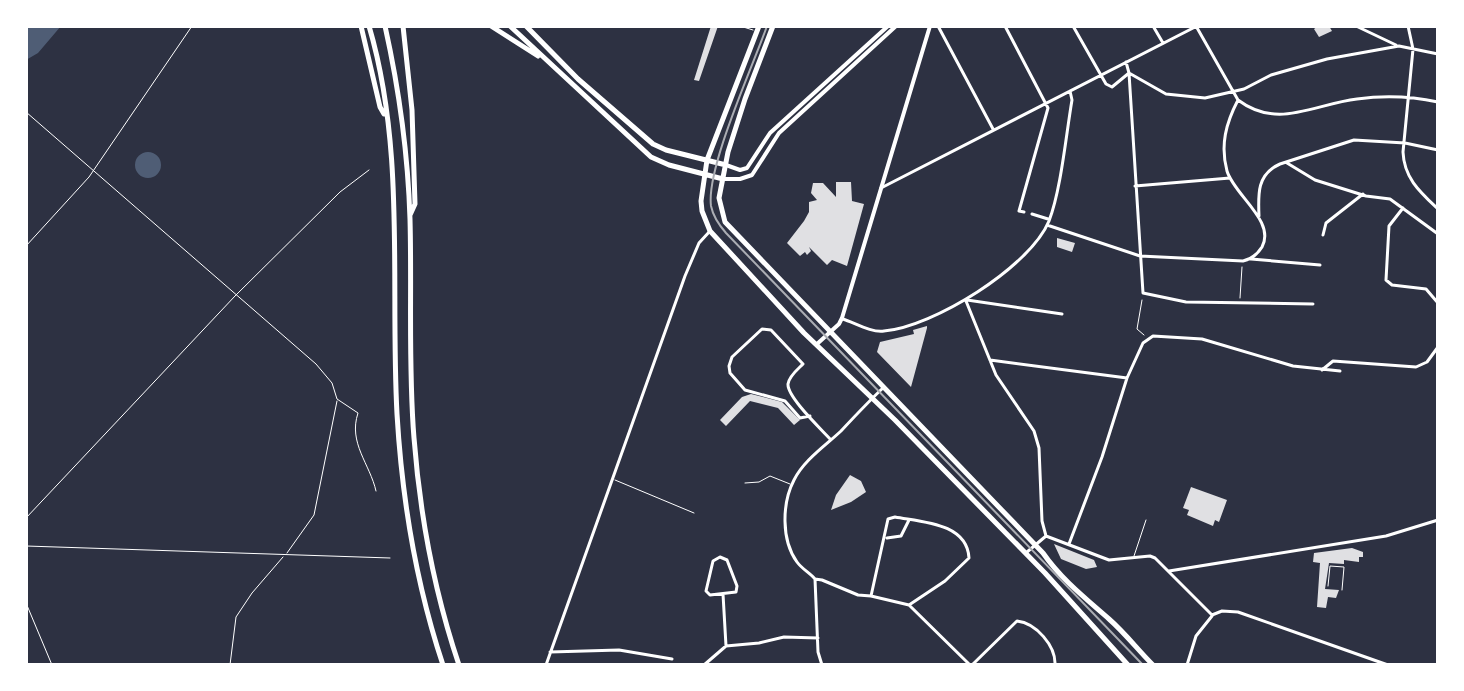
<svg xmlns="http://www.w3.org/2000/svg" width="1464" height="691" font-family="'DejaVu Sans',sans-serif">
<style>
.water{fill:#4f5d75}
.building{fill:#e0e0e3}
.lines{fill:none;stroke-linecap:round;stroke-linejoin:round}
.path{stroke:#fff;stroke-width:1}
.service{stroke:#fff;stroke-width:1}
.minor{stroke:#fff;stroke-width:3}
.secondary{stroke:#fff;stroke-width:4}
.primary{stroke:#fff;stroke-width:5}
.trunk{stroke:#fff;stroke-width:5}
.tram{stroke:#abadb3;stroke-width:2}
</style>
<rect width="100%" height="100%" fill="#2d3142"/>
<!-- water -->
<path class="water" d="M26,26h35l-23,27 -12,7z
M135 165a13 13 0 1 1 26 0a13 13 0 1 1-26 0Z"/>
<!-- building -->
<path class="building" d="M711,26h7l-19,55 -5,-1z
M1318,26h11l3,5 -13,6 -5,-8z
M836,182h15l1,19 12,3 -17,62 -15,-6 -5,5 -18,-18 2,4 -4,4 -2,-3 -5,4 -13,-13 17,-22 5,-9v-10l8,-2 -6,-7 2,-10h10l13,14z
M1057,238l18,5 -3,9 -15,-5z
M927,326v2l-16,59 -34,-35 3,-10 34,-8 -1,-4z
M751,394l31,8 18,18 -6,5 -16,-17 -28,-7 -24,25 -6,-6 22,-23z
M850,475l11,6 5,11 -15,10 -20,8 5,-15z
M1191,487l36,13 -8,22 -4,-2 -2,6 -26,-11 2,-5 -6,-2z
M1054,544l40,16 3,7 -11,2 -25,-10z
M1352,548l11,4v5h-4v5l-15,-2v4l-15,-1 -4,26 14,1 -3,8 -8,-1 -2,11 -9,-1 3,-44 -7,-1 1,-9z"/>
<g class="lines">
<!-- path -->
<path class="path" d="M26,112l290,252 16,19 5,16 21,14c-10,30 12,51 18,78
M26,246l63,-69 103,-151
M1240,298l2,-31
M1142,300l-5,29 7,6
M26,518l209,-222 105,-104 29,-22
M26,546l364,12
M287,553l27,-38 23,-114
M1328,586l2,-20 14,1 -2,23
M26,603l26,62
M230,665l6,-48 16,-24 31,-36"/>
<!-- service -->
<path class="service" d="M740,26l13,4
M615,480l79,33
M745,483l14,-1 11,-6 20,8
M1134,556l12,-36"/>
<!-- minor -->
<path class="minor" d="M938,26l55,103
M1005,26l43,82 -29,103 5,1
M1073,26l33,58 6,3 17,-14 -3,-11
M1153,26l10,17
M1356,26l40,19
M1408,26l5,23 -10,103c1,26 17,40 35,57
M1129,73l14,220 43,9 127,2
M1129,73l37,21 39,4 39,-9 27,-14 56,-16 72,-13 39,8
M1238,100c40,30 76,4 119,-1 29,-4 53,-3 81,3
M1287,163l28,17 51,16 24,3 48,35
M1135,186l95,-8
M881,188l316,-162
M1403,208l-14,18 -3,54 6,5 34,4 12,14
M1032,214l16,5
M1259,216c-1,-22 -2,-42 21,-52l74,-24 51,3 33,7
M1047,225l93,31 103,5c9,-2 14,-6 19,-14 14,-26 -28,-52 -35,-76 -7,-26 -1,-48 11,-71l-42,-74
M1323,235l3,-12 37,-29
M1251,259l69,6
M967,300l95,14
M966,301l30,74 38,56 5,17 3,73 4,15
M843,319c12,4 29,14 41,12 49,-4 146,-64 165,-110 12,-31 17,-86 23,-121l-2,-9
M990,360l137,18
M1322,370l11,-9 83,6 11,-5 11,-15
M810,416l-10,2 -15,-17 -40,-11 -15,-17 -1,-7 3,-9 30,-28 9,1 32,34c-5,5 -14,12 -15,20 -1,13 33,45 43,56
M1046,536l63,24 41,-4 5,2 57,57
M887,538l14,-2 8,-16
M1069,544l33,-87 25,-79 16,-35 10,-7 49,3 91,27 47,5
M1027,552l19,-16
M720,557l7,3 10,26 -1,6 -26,3 -4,-4 7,-30z
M1169,571l217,-35 52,-16
M815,579c-5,-6 -13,-10 -18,-17 -16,-22 -15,-59 -3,-82 10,-20 31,-34 47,-49 14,-15 28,-30 43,-44
M815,579l7,1 36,15 13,1 38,9 61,60
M815,579l3,73 4,13
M723,594l3,52
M871,596l17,-77 7,-2c27,5 72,6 74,41l-24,23 -36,24
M1212,615l10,-4 16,1 150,53
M550,652l69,-2 53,9
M546,665l139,-389 14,-33 11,-12
M704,665l22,-19 33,-3 25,-6 34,1
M972,665l45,-44c19,2 39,25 38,44
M1187,665l9,-29 16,-20"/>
<!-- secondary -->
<path class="secondary" d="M726,165l14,5 7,-2 23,-35 118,-107
M723,179h17l12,-4 27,-42 117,-107
M817,344l22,-20 3,-6 88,-292"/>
<!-- primary -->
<path class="primary" d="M491,26l47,30
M510,26l141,131 18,8 54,14
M526,26l52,53 75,65 13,6 60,15
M759,26l-52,134 -6,41 1,10 8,20 94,102 91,87 150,153 83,92
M773,26l-28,73 -17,53 -9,46 6,24 318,331c18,26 42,45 66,66 16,14 29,31 44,46"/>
<!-- trunk -->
<path class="trunk" d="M361,26l19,81 4,7
M369,26c37,125 21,260 28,388 5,85 19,170 46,251
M385,26c14,63 23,129 25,193 2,73 -2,146 4,219 6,78 20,153 45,227
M403,26l9,84 3,94 -5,11"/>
<!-- tram -->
<path class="tram" d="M767,26c-14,40 -61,142 -56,180 2,10 8,19 15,27l417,432"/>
</g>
<!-- border -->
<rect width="1464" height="691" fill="none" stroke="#ffffff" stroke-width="56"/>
</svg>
